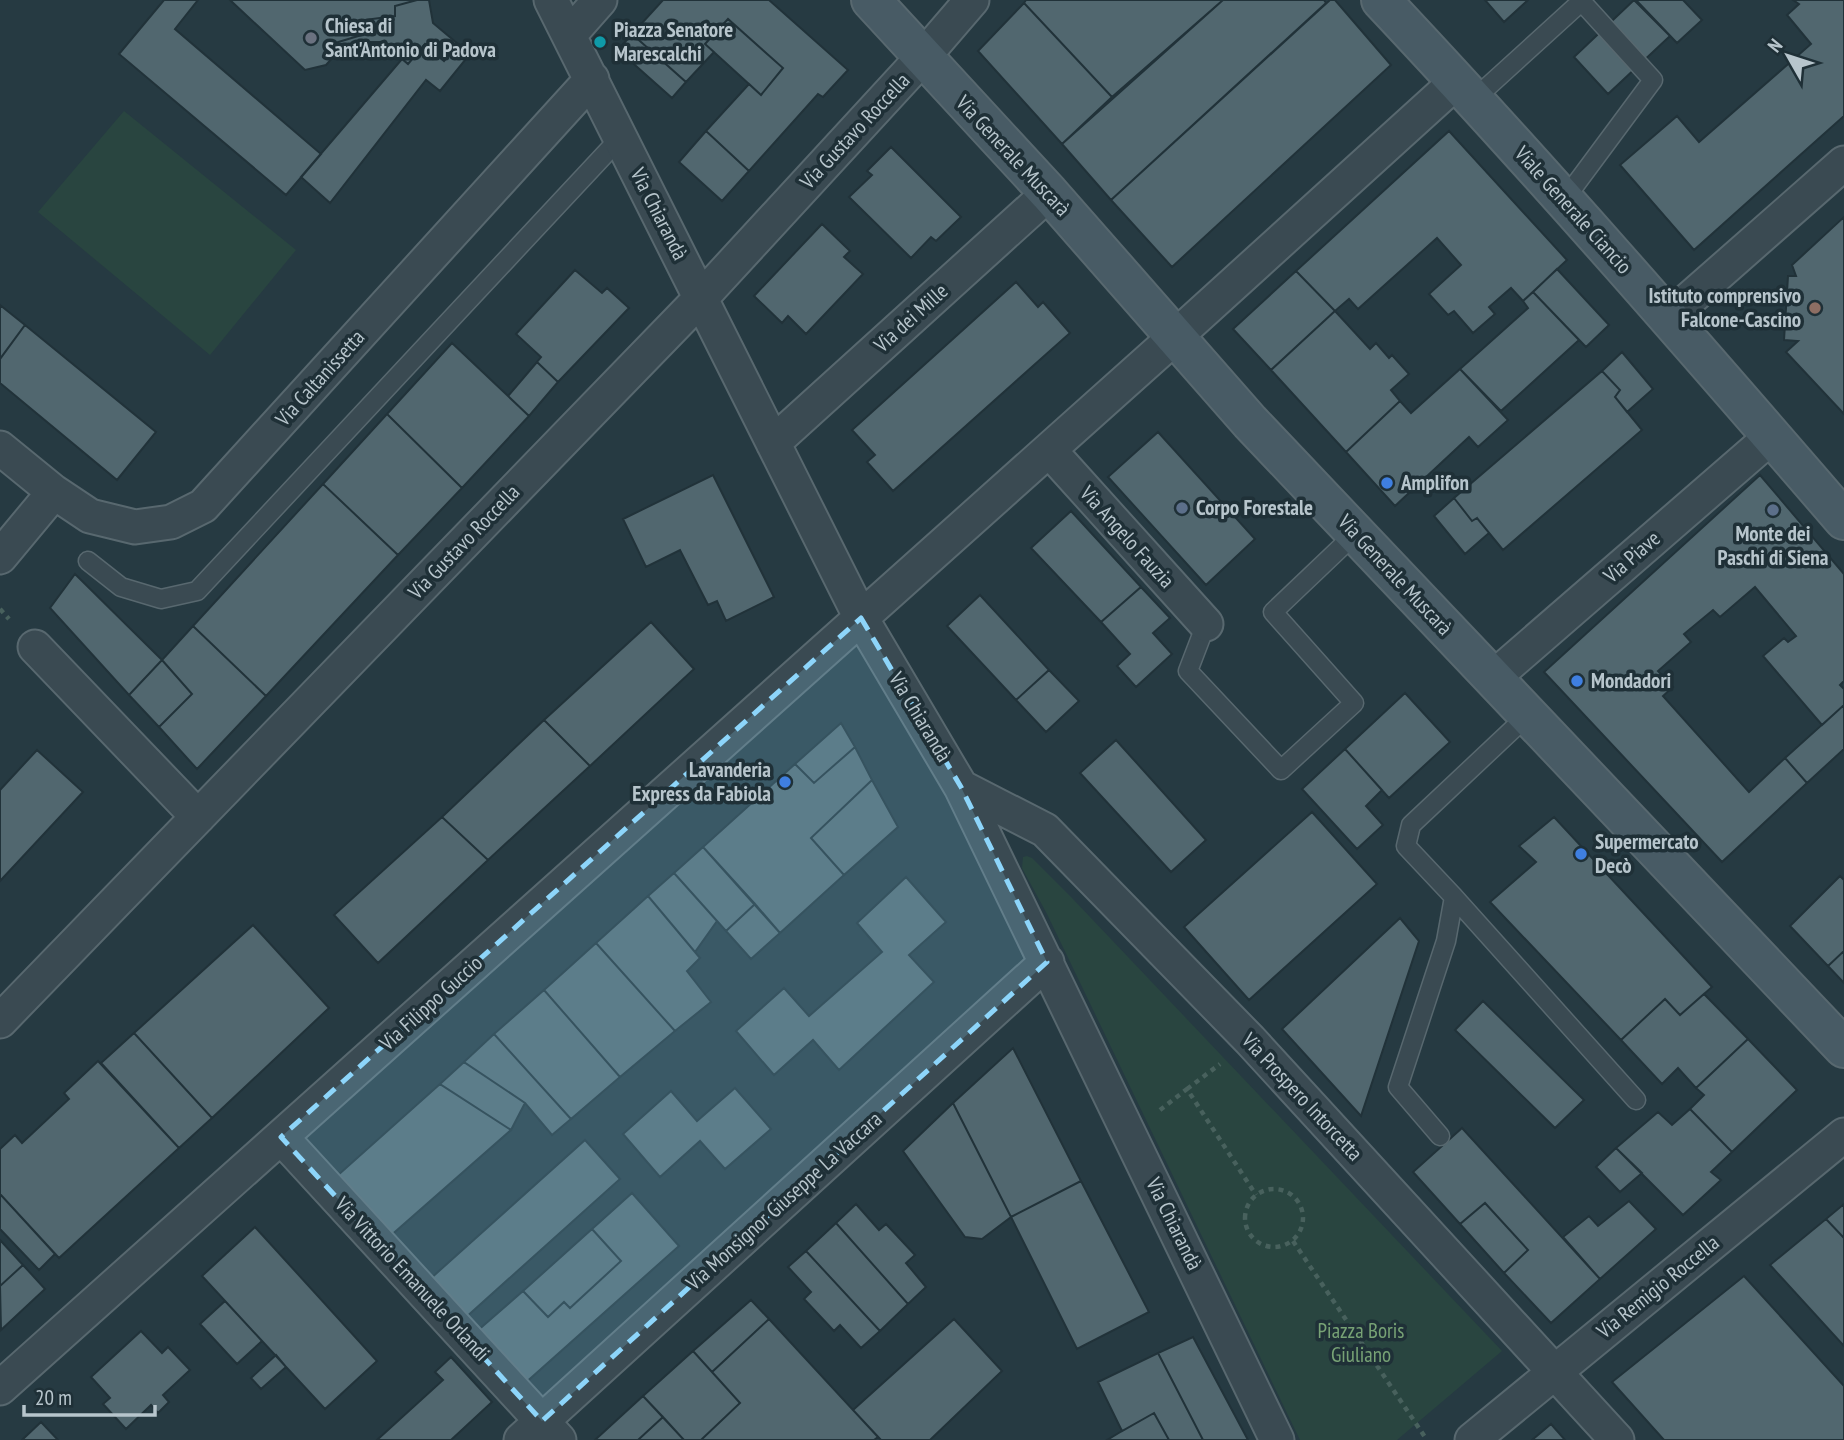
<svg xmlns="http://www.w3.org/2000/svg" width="1844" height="1440" font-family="'PT Sans Narrow',sans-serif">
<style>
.green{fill:#294540}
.building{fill:#51676f;stroke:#213239;stroke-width:2}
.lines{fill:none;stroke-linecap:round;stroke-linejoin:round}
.lane-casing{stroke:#58686f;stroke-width:21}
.street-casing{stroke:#58686f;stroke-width:37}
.secondary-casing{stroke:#58686f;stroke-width:42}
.path{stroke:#48615d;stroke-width:4.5;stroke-dasharray:5 5;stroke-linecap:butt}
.lane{stroke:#3a4a52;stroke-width:18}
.street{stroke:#3a4a52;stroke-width:33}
.secondary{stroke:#485b65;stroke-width:38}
.marked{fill:#8dd5fa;fill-opacity:0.2;stroke:#8dd5fa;stroke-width:5;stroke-dasharray:14 9;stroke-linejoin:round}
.worship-dot{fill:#6b7280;stroke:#1f3037;stroke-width:2.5}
.culture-dot{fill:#0f9aa8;stroke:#1f3037;stroke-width:2.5}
.education-dot{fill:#8d6e63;stroke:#1f3037;stroke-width:2.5}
.shop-dot{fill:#3f7fe0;stroke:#1f3037;stroke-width:2.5}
.service-dot{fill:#5c6f8a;stroke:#1f3037;stroke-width:2.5}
.labels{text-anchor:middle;stroke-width:7;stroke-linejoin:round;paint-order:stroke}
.poi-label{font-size:21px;font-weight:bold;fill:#b7c5cc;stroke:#1f3037;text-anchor:start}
.street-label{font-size:21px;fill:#b7c5cc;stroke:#1f3037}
.park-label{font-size:21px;fill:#77a275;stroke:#1f3037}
</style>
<rect width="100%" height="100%" fill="#263a42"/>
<!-- green -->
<path class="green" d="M124,111l172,139 -86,105 -172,-143z
M1027,856l5,2 40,40 430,453 -105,89h-97l-253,-526 -25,-46 1,-11z"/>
<!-- building -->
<path class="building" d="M164,0h34l-23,29 146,125 -35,41 -167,-141z
M230,0h187l-22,6v10l-31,4 1,14 -30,9 1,11 -10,11 -21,5z
M417,0h12l4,23 25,21 -14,17 -19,-17 -17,20 -25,-22h-15l-32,12 -1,-11 30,-9 -1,-14 31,-4v-10z
M663,0h106l79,70 -25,27 -5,-3 -69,77 -43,-40 43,-47 12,11 22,-27 -55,-49 -23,25 9,8 -28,30 -54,-48z
M1026,0h197l-111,97 -88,-94z
M1223,0h101l2,3 -215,197 -49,-56z
M1330,0h5l56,65 -219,202 -61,-67z
M1485,0h43l-24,22z
M1634,0l36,36 -62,58 -34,-37z
M1636,0h47l19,20 -25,23z
M1793,0h51v116l-150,134 -74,-85 57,-49 22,26 112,-98 -24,-29 12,-11z
M1024,3l88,94 -50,47 -84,-93z
M728,19l55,49 -22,27 -56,-51z
M632,34l54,48 -14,16 -54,-48z
M425,44l19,17 14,-17 12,10 -30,37 -14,-11 -96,123 -29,-26 101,-118 6,5z
M706,131l43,40 -27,30 -43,-39z
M1449,131l118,129 -44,41 -12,-13 -22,19 6,7 -22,19 -19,-22 -6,4 -19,-21 32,-29 -24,-27 -79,71 -9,-10 -14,12 -39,-40z
M891,147l70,70 -25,24 -5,-4 -20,21 -62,-61 23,-22 -5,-4z
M1844,217v197l-58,-62 12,-11 -14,-1 4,-64h8l-4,-11z
M822,224l28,27 -6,6 19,17 -57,60 -18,-18 -6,7 -28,-27z
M1557,269l52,56 -23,22 -53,-55z
M575,270l27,23 5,-5 22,20 -71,74 -21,-20 4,-5 -25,-23z
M1296,271l39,40 -64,59 -38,-41z
M1016,282l22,25 5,-5 27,31 -177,158 -26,-29 8,-7 -23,-25z
M1533,292l46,48 -78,71 -41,-42 68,-61 -5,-7z
M0,305l25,20 -25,34z
M1335,311l35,38 6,-6 13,15 3,-3 17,19 -18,16 9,11 -54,51 -75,-82z
M25,325l131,107 -39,48 -117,-97v-24z
M452,343l77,73 -67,72 -75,-74z
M1622,352l31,37 -26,23 -12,-15 5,-7 -18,-19z
M537,362l21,20 -29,34 -21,-20z
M1460,369l48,51 -30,27 -9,-10 -74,69 -49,-54 54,-51 11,12z
M1602,371l18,19 -5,7 27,33 -139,120 -26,-32 -5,3 -18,-23z
M387,414l75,74 -64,67 -75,-71z
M1158,432l97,107 -49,46 -98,-108z
M713,475l61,122 -48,24 -9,-20 -9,4 -28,-55 -34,17 -23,-48z
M1760,475l84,99v107l-4,4 4,4v16l-22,20 -59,-69 21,-18 4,4 8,-6 -41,-49 -35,30 -7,-7 -29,24 7,8 -33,29 15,16 -10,9 86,96 36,-34 22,25 -85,79 -178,-190z
M323,484l75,71 -132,141 -73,-70z
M1454,498l18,23 5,-3 12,15 -24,21 -31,-38z
M1071,511l70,76 -40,35 -70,-74z
M75,574l87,86 -33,35 -79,-87z
M1141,587l29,31 -17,15 19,21 -36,33 -19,-21 13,-12 -29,-32z
M980,595l69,75 -33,30 -69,-74z
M651,622l43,47 -104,97 -46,-46z
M193,626l73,70 -69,73 -38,-42 33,-33 -30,-34z
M162,660l30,34 -33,33 -30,-32z
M1049,670l30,31 -33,31 -30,-32z
M1405,693l45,49 -61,56 -44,-49z
M1844,705v44l-37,34 -22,-25z
M544,720l46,46 -102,94 -46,-43z
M841,723l14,24 -41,36 -19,-19z
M1116,740l90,100 -35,32 -91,-99z
M855,747l17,33 -61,58 33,37 -64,58 -77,-86 92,-83 19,19z
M1345,749l37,41 -16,16 17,19 -26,24 -55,-60z
M37,750l46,42 -83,89v-91z
M872,780l26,47 -54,48 -33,-37z
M1312,812l65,72 -128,116 -65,-73z
M442,817l46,43 -110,103 -44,-48z
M1554,817l158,170 -32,28 -15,-16 -44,41 -131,-138 46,-40 -17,-16z
M703,847l52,57 -29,27 -52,-58z
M674,873l43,48 -22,31 -47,-56z
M1840,876l4,4v71l-16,15 -38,-40z
M906,877l40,45 -37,33 25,27 -95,88 -26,-30 -39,35 -38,-44 48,-43 25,28 73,-64 -25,-29z
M648,896l52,62 -13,13 24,31 -36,29 -79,-88z
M755,904l25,29 -29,26 -25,-28z
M1400,918l19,23 -58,175 -79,-87z
M253,925l76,83 -117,110 -78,-85z
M596,943l79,88 -55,46 -76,-87z
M1844,951v32l-16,-17z
M544,990l76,87 -49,42 -77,-85z
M1704,994l44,45 -52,49 -18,-20 -16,16 -41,-44 44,-41 15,16z
M1483,1001l101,99 -29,28 -100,-98z
M134,1033l78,85 -33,30 -78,-85z
M494,1034l77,85 -19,16 -27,-32 -61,-41z
M1748,1039l49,51 -65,62 -42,-43 14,-14 -8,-7z
M1013,1048l68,133 -70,36 -58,-114z
M98,1061l81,87 -120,110 -59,-64v-45l15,-14 7,8 47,-44 -5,-6z
M464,1062l61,41 -14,27 -71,-46z
M440,1084l71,46 -123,108 -51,-62z
M735,1088l36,41 -46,40 -25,-28 -40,36 -37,-43 48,-43 26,30z
M953,1103l58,114 -29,22 -17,-2 -62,-86z
M1690,1109l42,43 -21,20 10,8 -38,35 -67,-67 42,-36 14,13z
M1462,1128l138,151 -49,44 -47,-50 24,-23 -43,-47 -25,21 -47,-52z
M585,1140l35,39 -156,140 -35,-39z
M1616,1148l26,25 -22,19 -24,-25z
M1081,1181l68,131 -72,37 -66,-132z
M632,1193l47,53 -156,139 -47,-53 47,-41 25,26 16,-15 6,6 51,-47 -29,-32z
M0,1194l55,60 -16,16 -39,-41z
M1629,1201l27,28 -56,50 -37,-42 26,-21 9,10z
M1485,1203l43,47 -24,23 -44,-49z
M856,1204l23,26 7,-6 29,31 -9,8 20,24 -18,17 -72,-81z
M1844,1204v34l-18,-19z
M1826,1219l18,19v108l-74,-81z
M836,1223l72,81 -28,27 -74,-80z
M255,1227l122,134 -52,48 -123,-133z
M592,1229l29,32 -51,47 -6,-6 -16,15 -25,-26z
M0,1240l23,25 -23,21z
M806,1251l74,80 -19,17 -21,-23 -6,6 -30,-32 7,-7 -23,-25z
M23,1265l22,24 -44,41 -1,-44z
M1744,1276l100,110v54h-180l-52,-58z
M751,1300l18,19 -57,53 -19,-21z
M225,1301l37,40 -25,23 -37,-40z
M769,1319l109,118 -4,3h-173l39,-37 -28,-31z
M954,1319l48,52 -72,69h-49l-28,-30z
M141,1331l21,22 6,-6 22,23 -27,25 6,7 -11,11 -7,-8 -25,24 -23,-25 7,-6 -19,-21z
M1193,1337l55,103h-45l-45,-87z
M693,1351l47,52 -39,37h-17l-41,-44z
M1158,1353l45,87h-34l-15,-27 -32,18 -24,-49z
M276,1355l10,12 -25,22 -10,-11z
M451,1357l41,45 -41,38h-74l66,-60 -8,-8z
M643,1396l20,21 -25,23h-43z
M1154,1413l15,27h-62l15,-9z
M663,1417l21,23h-46z
M41,1422l17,18h-36z
M1551,1424l14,16h-33z"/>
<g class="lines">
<!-- lane casing -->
<g class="lane-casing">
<path id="lane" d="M1473,100l110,-100
M1564,200l89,-120 -72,-79
M88,561l33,26 40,12 36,-8 424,-454
M1206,624l-18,47 93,99 73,-67 -81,-91 83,-79
M1454,897l182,203
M1440,1136l-42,-49 48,-146 8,-44 -48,-51 5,-21 117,-110"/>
</g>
<!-- street casing -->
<g class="street-casing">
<path id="street" d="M551,0l310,618 100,169 316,653
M570,34l30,-34
M1669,317l175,-154
M773,443l276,-250
M0,448l54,44 36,24 45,11 36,-5 32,-16 389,-427
M1049,450l157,174
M0,557l54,-65
M35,647l163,170
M1493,678l279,-242
M961,787l84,43 205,210 367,400
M0,1021l701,-723 222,-241 49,-57
M281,1137l278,303
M0,1388l1175,-1051 282,-256
M521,1440l526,-478
M1472,1440l372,-305"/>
</g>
<!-- secondary casing -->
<g class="secondary-casing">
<path id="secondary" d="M871,0l178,193 201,229 594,626
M1381,0c159,169 311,344 463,520"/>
</g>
<!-- path -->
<path class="path" d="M0,609l9,10
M1187,1089l33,-25
M1160,1110l27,-21 69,106
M1245 1218a29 29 0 1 1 58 0a29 29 0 1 1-58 0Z
M1293,1241l134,199"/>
<!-- lane -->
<use href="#lane" class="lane"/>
<!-- street -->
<use href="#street" class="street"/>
<!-- secondary -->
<use href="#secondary" class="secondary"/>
</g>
<!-- marked area -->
<path class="marked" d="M861,618l100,169 86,175 -505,459 -261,-284z"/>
<!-- markers -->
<circle class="worship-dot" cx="311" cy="38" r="7"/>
<circle class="culture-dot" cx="600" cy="42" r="7"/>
<circle class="education-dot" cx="1815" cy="308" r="7"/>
<g class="shop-dot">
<circle cx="1387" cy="483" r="7"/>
<circle cx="1577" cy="681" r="7"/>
<circle cx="785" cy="782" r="7"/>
<circle cx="1581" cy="854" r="7"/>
</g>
<g class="service-dot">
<circle cx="1182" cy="508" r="7"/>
<circle cx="1773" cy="510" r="7"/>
</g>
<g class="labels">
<!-- poi labels -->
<g class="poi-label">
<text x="325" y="33">Chiesa di<tspan x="325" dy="24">Sant'Antonio di Padova</tspan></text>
<text x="614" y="37">Piazza Senatore<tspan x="614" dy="24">Marescalchi</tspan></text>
<text x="1801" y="303" text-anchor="end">Istituto comprensivo<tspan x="1801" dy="24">Falcone-Cascino</tspan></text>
<text x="1401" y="490">Amplifon</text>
<text x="1196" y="515">Corpo Forestale</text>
<text x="1773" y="541" text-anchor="middle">Monte dei<tspan x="1773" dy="24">Paschi di Siena</tspan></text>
<text x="1591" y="688">Mondadori</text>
<text x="771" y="777" text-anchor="end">Lavanderia<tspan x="771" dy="24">Express da Fabiola</tspan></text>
<text x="1595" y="849">Supermercato<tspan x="1595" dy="24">Decò</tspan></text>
</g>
<!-- street labels -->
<g class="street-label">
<text transform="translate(855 131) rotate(-47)" y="7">Via Gustavo Roccella</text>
<text transform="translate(1013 156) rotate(47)" y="7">Via Generale Muscarà</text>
<text transform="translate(1573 210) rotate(48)" y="7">Viale Generale Ciancio</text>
<text transform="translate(659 214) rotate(63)" y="7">Via Chiarandà</text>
<text transform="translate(911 318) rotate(-42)" y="7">Via dei Mille</text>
<text transform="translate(320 378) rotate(-48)" y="7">Via Caltanissetta</text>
<text transform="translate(1127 537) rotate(48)" y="7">Via Angelo Fauzia</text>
<text transform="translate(464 542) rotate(-46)" y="7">Via Gustavo Roccella</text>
<text transform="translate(1632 557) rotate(-41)" y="7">Via Piave</text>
<text transform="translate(1395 575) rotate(47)" y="7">Via Generale Muscarà</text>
<text transform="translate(920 717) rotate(59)" y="7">Via Chiarandà</text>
<text transform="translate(431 1003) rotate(-42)" y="7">Via Filippo Guccio</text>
<text transform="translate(1302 1097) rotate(47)" y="7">Via Prospero Intorcetta</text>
<text transform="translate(784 1201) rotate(-42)" y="7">Via Monsignor Giuseppe La Vaccara</text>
<text transform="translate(1174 1224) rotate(64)" y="7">Via Chiarandà</text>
<text transform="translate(412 1279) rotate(47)" y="7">Via Vittorio Emanuele Orlandi</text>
<text transform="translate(1658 1287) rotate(-39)" y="7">Via Remigio Roccella</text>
</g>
<!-- park labels -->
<g class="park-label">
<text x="1361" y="1338">Piazza Boris<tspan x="1361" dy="24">Giuliano</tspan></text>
</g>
</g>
<!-- north arrow -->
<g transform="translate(1788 56) rotate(309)" stroke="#1f3037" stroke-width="5" paint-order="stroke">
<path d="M0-5L12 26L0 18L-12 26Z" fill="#b7c5cc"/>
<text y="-10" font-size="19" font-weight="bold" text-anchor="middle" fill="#b7c5cc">N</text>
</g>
<!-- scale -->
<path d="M24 1405v10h131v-10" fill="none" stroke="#b7c5cc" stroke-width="3.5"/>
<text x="35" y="1405" font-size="21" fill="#b7c5cc" stroke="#1f3037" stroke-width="5" paint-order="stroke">20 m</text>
</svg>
